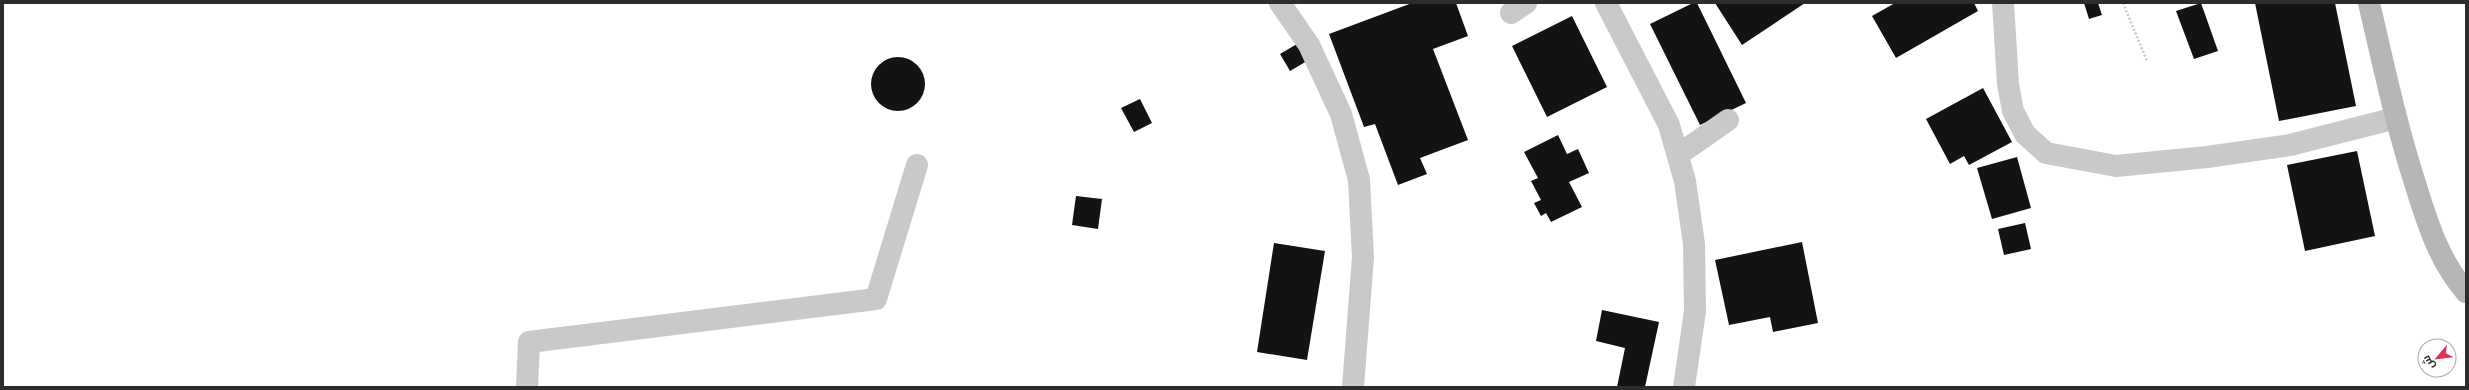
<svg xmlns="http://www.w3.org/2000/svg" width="2469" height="390" font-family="'DM Sans',Cairo,sans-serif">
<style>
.building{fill:#131313}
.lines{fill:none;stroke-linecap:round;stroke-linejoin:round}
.path{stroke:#c9c9c9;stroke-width:2.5;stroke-dasharray:2 2;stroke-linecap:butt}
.street{stroke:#c9c9c9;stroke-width:22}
.secondary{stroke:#b6b6b6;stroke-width:22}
</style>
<rect width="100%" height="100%" fill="#fff"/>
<!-- building -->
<path class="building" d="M1412,3h44l12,33 -35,13 35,91 -48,18 7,16 -29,11 -23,-61 -11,3 -35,-93z
M1693,3h4l49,100 -46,22 -50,-101z
M1715,3h90l-63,42z
M1895,3h79l4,8 -82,47 -24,-42z
M2084,3h14l4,12 -13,4z
M2201,3l17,48 -24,8 -18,-48z
M2255,3h80l21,103 -77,15z
M1572,16l35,71 -60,30 -35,-71z
M1297,44l10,17 -17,10 -10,-17z
M871 84a27 27 0 1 1 54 0a27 27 0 1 1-54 0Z
M1983,88l29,54 -43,23 -5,-9 -14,8 -24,-45z
M1140,99l12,24 -18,9 -13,-24z
M1558,135l9,19 11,-5 11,24 -20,9 13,25 -31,15 -5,-9 -5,3 -7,-13 7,-3 -10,-19 7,-3 -14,-26z
M2357,151l18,85 -70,15 -18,-86z
M2017,157l14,51 -39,11 -15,-51z
M1076,196l26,3 -4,30 -26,-4z
M2025,223l6,26 -27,6 -6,-26z
M1802,242l16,81 -45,9 -3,-15 -41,8 -14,-65z
M1274,243l51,8 -18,109 -50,-8z
M1602,310l57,12 -14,65h-28l8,-39 -29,-7z"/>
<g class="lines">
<!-- path -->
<path class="path" d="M2123,3l24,58"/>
<!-- street -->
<path class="street" d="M1280,3l29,42 32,69 18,66 4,77 -10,130
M1606,3l63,122 16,56 9,63 1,67 -11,76
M2003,3l5,81 5,27 12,23 21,19 70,13 91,-9 83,-12 106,-27
M1511,13l15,-10
M1678,155l50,-35
M527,387l2,-45 347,-43 41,-134"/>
<!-- secondary -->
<path class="secondary" d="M2369,3c14,60 27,121 46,180 12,39 24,78 51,109"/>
</g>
<!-- border -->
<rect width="2469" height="390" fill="none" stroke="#2c2c2c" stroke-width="8"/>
<!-- north arrow -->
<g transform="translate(2437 358) rotate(242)"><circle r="19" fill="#ffffff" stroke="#ababab"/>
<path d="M0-3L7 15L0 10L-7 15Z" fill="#dd3453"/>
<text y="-6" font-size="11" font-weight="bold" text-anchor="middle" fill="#2c2c2c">ش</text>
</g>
</svg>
